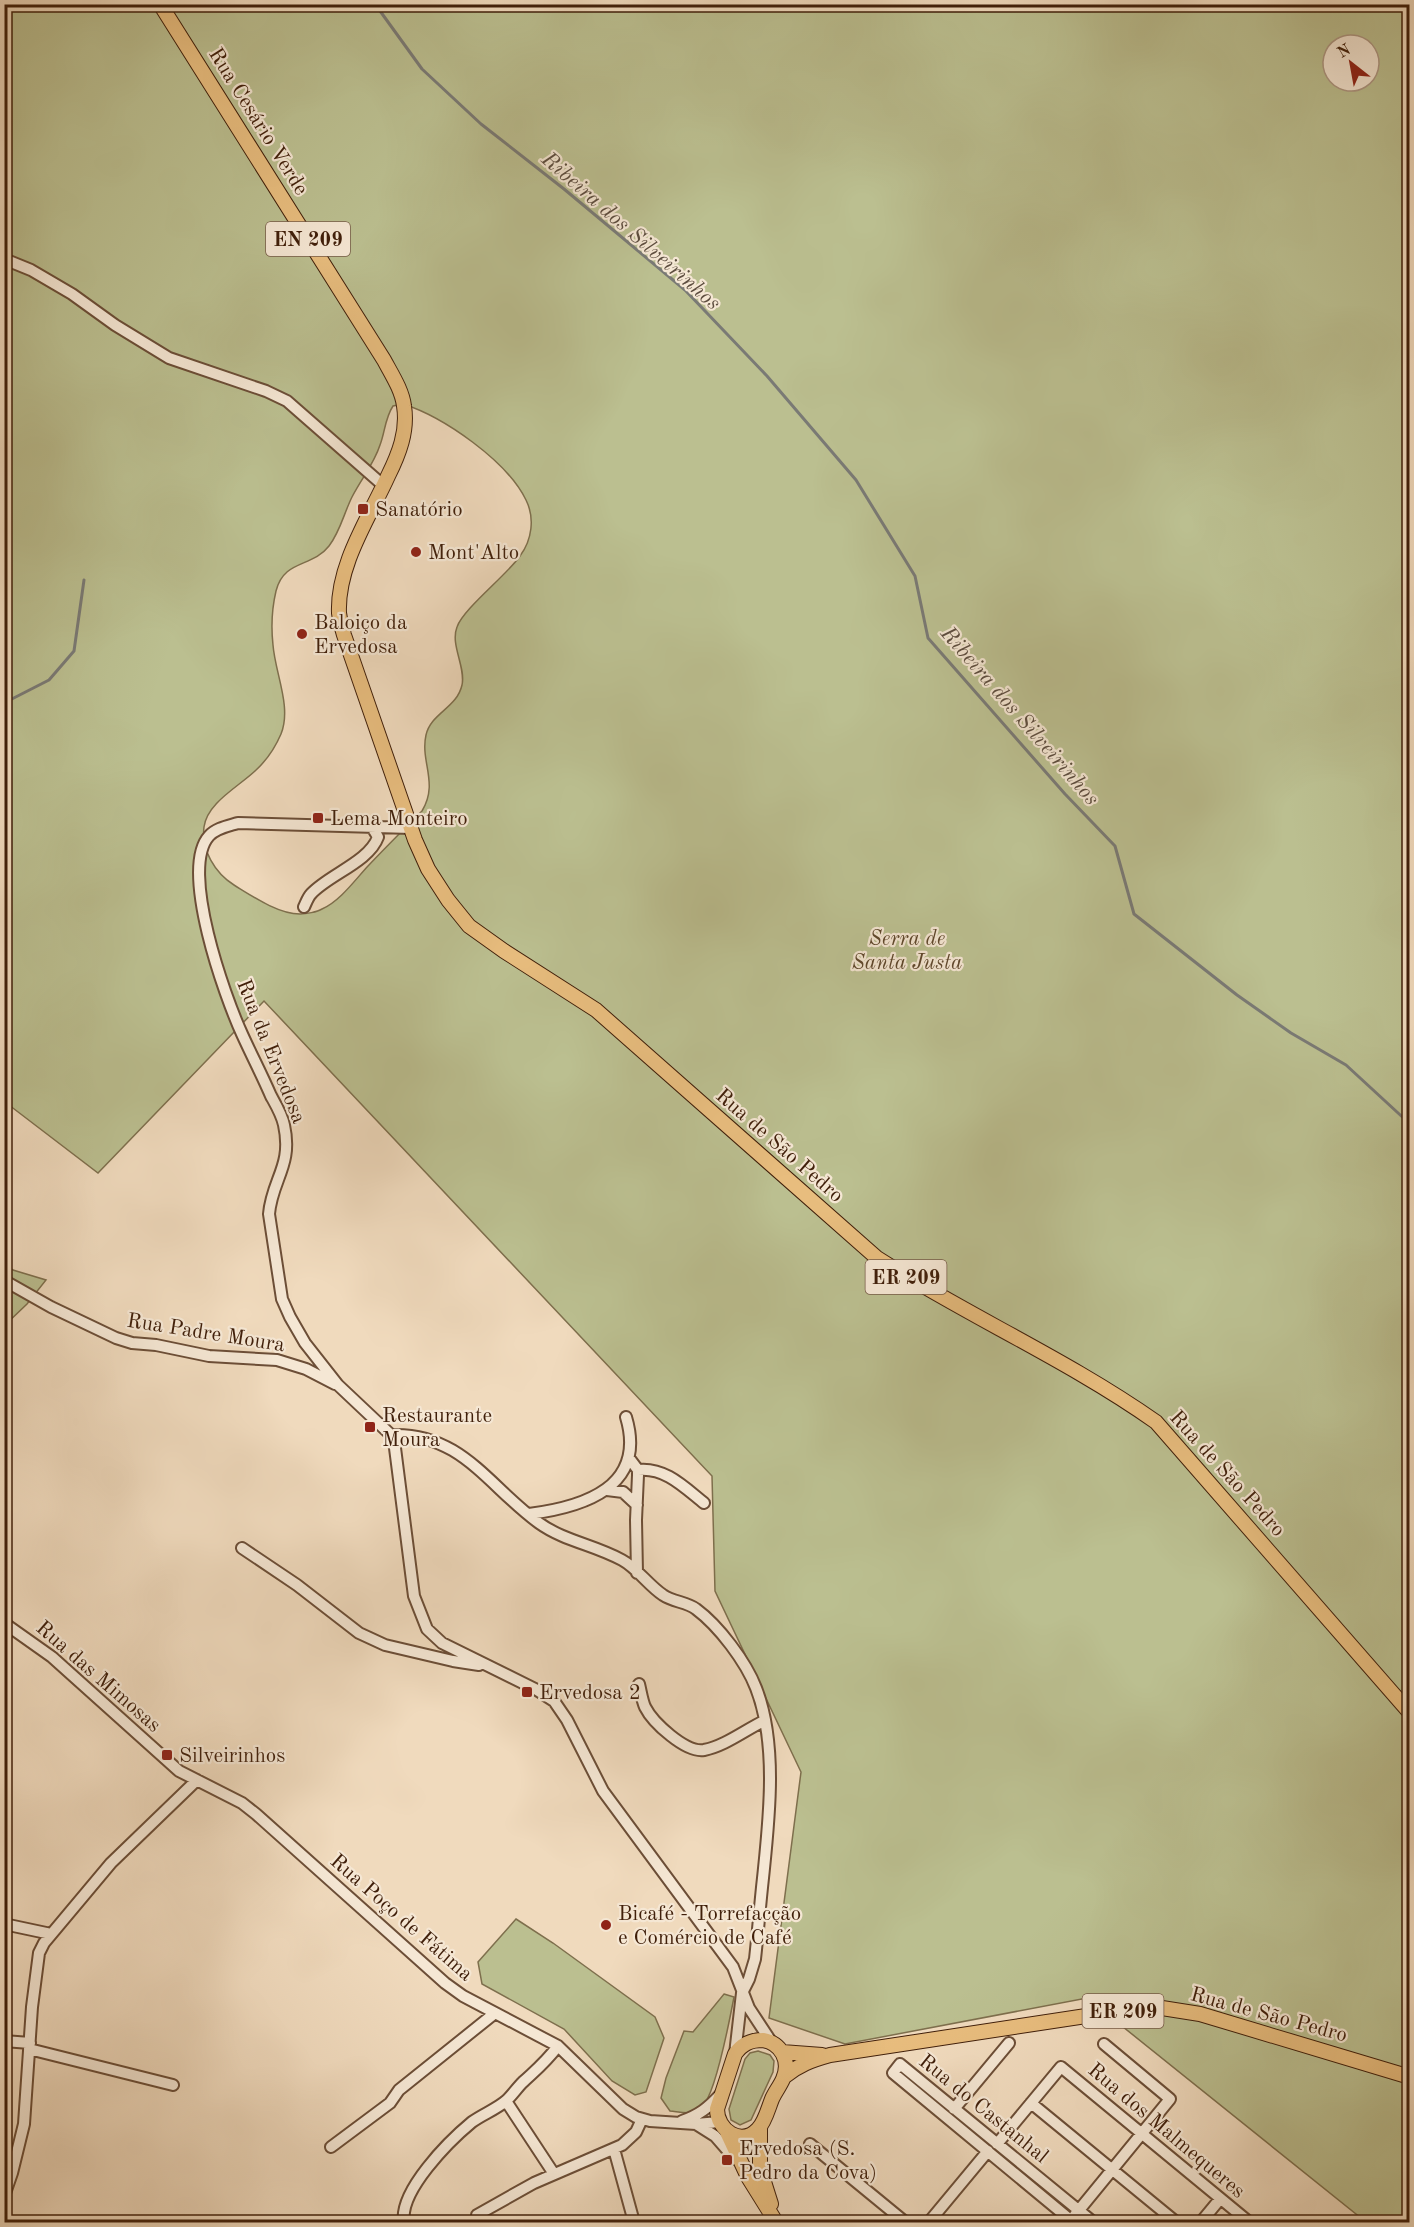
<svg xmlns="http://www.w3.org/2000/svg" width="1414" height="2227" font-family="'Old Standard TT',serif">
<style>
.green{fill:#bbbf90;stroke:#7e6f4d;stroke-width:1.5;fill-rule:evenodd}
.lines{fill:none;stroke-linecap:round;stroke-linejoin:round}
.stream{stroke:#7a7a75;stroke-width:3}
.minor-casing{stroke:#6c4e37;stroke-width:14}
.major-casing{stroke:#401f0a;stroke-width:16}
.minor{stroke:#f5e7d4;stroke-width:10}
.major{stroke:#e8bd7e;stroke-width:14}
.poi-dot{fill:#8f2418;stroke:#f5e7d4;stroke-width:2}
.labels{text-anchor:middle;stroke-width:4.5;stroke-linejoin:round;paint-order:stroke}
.shield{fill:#f5e7d4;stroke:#765b47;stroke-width:1.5}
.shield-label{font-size:20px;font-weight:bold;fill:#401f0a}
.street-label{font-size:21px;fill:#401f0a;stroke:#f5e7d4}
.poi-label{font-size:21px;fill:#401f0a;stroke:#f5e7d4;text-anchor:start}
.park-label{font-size:21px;font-style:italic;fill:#5f472c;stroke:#f5e7d4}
.water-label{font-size:22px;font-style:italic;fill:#5d4d3f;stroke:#f5e7d4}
</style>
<rect width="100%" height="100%" fill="#f0dabd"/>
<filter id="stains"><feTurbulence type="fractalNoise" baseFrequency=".00333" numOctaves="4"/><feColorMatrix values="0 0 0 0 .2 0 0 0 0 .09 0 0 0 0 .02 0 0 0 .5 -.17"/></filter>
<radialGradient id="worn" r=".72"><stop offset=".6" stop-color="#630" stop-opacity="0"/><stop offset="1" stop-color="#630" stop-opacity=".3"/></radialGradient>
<!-- green -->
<path class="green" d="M4,5h1405v2217h-43l-279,-224 -242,46 -76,-26 32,-246 -86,-181 -3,-115 -448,-475 -166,172 -93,-71zM1333,45h36v36h-36zM403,404c41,13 104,57 123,96 9,18 6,40 -6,56 -13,19 -57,53 -63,71 -7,18 9,40 5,58 -5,23 -31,28 -36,50 -6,27 13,48 -4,76 -18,18 -36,36 -54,55 -13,14 -28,35 -46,43 -5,3 -16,5 -22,5 -22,0 -48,-18 -66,-29 -19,-12 -33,-35 -30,-58 3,-24 34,-40 51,-56 10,-9 20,-23 26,-37 11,-27 -6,-61 -8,-89 -2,-18 -1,-37 3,-54 8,-32 36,-23 53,-45 11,-14 15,-33 23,-49 9,-18 22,-33 28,-52 5,-13 5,-27 13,-39z
M5,1264l8,6 33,10 -19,24 -22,21z
M516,1919l37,24 102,74 9,21 -18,54 -11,3 -23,-14 -48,-52 -82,-45 -4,-22z
M724,1994l10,3c-4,21 -19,98 -32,110 -9,9 -21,5 -32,4l-9,-13 5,-20 18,-47 9,1z
M758,2051l12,4 4,6 -1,11 -22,48 -11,5 -9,-5 -2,-11 16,-50 5,-6z"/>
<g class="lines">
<!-- stream -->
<path class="stream" d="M375,4l47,65 59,55 83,65 121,101 82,86 89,104 59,96 13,62 137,156 50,52 19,68 103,81 54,38 55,32 64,59
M4,703l45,-23 25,-29 10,-71"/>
<!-- minor casing -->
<g class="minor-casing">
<path id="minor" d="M4,259l27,11 41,24 43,31 54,33 97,33 21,10 97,85
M411,828l-173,-5c-10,3 -22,5 -29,13 -30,33 16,161 33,198 9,20 20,41 29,62 5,9 11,19 13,29 9,41 -12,54 -15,89l13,85 8,18 15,26 33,42 53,50 4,13 19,148 13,33 15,14 95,47 17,11 13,19 36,71 130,176 16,41 23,35
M304,907c2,-4 4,-10 7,-13 17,-19 58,-32 67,-57l-6,-10
M5,1281l46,26 65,31 16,5 24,2 53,11 68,4 29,9 29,15
M391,1435c70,-3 98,52 148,88 25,18 56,22 83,37 15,8 26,25 41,35 10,7 24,7 33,14 23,17 50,53 60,79 22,56 13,132 7,190 -3,27 -5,54 -8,81l-6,20 -7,14 -7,61
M629,1458l9,12v5l-2,45 1,53
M638,1470c27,-3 46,17 66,33
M607,1490l16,2 14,13
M529,1514c55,-7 118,-27 97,-97
M242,1548l55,37 62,48 26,12 68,16 26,4
M4,1623l48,34 127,114 63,32 14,11 189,169 18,13 95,50 65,63 13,8 14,4 46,3 23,-2
M639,1684c2,8 3,16 6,23 8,16 41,46 59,43 21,-4 41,-20 60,-29
M4,1924l47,10
M4,2041l26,2
M29,2049l144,36
M506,2101l48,73
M1031,2103l145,119
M954,2109l55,-66
M682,2121c17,-6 26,-13 38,-26
M696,2124l19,12 20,23
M810,2144l95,78
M997,2144l64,-77 188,155
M331,2147l59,-44 9,-13 96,-77
M614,2149l20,73
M4,2196l8,-23 12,-49 8,-117 7,-54 5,-10 67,-80 86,-83
M1075,2215l95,-116 -66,-55
M404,2222c-5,-31 45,-81 68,-100 11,-8 25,-13 35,-22 6,-6 10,-12 16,-18 14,-13 22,-19 35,-36
M483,2222l-6,-7 57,-32 88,-38 14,-13 6,-13
M929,2222l59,-71
M1073,2222l-180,-149 7,-9 193,158
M1201,2222l19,-23"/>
</g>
<!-- major casing -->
<g class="major-casing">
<path id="major" d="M160,4l224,356c8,15 18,30 20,46 4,25 -5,48 -16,70 -19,42 -51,89 -49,137 1,7 3,15 5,22l71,205 13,29 20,31 21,26 35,25 92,59 281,248c91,58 191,102 279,164l254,291
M763,2040c18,3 28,21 20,39 -3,7 -8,13 -11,20 -4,10 -7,23 -14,30 -17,18 -41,1 -41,-20l18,-55c7,-10 15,-14 28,-14z
M782,2052l40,3
M784,2077c14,-12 28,-17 46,-22l289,-44 43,-3 38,6 210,63
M760,2127v42l11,35
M727,2132l21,45 28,45"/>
</g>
<!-- minor -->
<use href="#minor" class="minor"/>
<!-- major -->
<use href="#major" class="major"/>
</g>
<!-- markers -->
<g class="poi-dot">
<rect x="357" y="503" width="12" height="12" rx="3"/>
<circle cx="416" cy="552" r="6"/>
<circle cx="302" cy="634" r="6"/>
<rect x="312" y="812" width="12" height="12" rx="3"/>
<rect x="364" y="1421" width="12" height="12" rx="3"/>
<rect x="521" y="1686" width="12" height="12" rx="3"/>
<rect x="161" y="1749" width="12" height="12" rx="3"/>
<circle cx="606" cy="1925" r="6"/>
<rect x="721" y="2154" width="12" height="12" rx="3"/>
</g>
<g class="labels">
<!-- shield labels -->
<g class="shield">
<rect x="266" y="222" width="84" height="34" rx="4.5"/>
<rect x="865.5" y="1260" width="81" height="34" rx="4.5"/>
<rect x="1082.5" y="1994" width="81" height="34" rx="4.5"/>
</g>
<g class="shield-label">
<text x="308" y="246">EN 209</text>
<text x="906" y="1284">ER 209</text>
<text x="1123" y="2018">ER 209</text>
</g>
<!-- street labels -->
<g class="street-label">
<text transform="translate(259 121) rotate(58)" y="7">Rua Cesário Verde</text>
<text transform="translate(272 1051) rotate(68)" y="7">Rua da Ervedosa</text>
<text transform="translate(780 1145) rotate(41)" y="7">Rua de São Pedro</text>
<text transform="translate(206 1332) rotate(9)" y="7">Rua Padre Moura</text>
<text transform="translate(1228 1473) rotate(48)" y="7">Rua de São Pedro</text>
<text transform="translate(99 1676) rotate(41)" y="7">Rua das Mimosas</text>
<text transform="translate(402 1917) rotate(41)" y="7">Rua Poço de Fátima</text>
<text transform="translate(1269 2014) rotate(15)" y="7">Rua de São Pedro</text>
<text transform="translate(984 2108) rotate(39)" y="7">Rua do Castanhal</text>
<text transform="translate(1167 2130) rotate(40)" y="7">Rua dos Malmequeres</text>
</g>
<!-- poi labels -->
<g class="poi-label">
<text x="375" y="516">Sanatório</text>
<text x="428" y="559">Mont'Alto</text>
<text x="314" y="629">Baloiço da<tspan x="314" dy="24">Ervedosa</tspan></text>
<text x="330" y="825">Lema Monteiro</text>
<text x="382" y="1422">Restaurante<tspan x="382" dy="24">Moura</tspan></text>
<text x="539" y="1699">Ervedosa 2</text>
<text x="179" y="1762">Silveirinhos</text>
<text x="618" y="1920">Bicafé - Torrefacção<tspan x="618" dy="24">e Comércio de Café</tspan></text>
<text x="739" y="2155">Ervedosa (S.<tspan x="739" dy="24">Pedro da Cova)</tspan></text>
</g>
<!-- park labels -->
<g class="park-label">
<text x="907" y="945">Serra de<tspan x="907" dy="24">Santa Justa</tspan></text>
</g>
<!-- water labels -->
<g class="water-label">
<text transform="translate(632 230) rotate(41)" y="8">Ribeira dos Silveirinhos</text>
<text transform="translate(1021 715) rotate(49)" y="8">Ribeira dos Silveirinhos</text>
</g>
</g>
<!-- margin -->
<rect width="1414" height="2227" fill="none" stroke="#f0dabd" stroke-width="24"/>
<rect x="6" y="6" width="1402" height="2215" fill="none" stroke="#401f0a" stroke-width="3"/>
<rect x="12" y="12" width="1390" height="2203" fill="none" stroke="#401f0a" stroke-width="1.5"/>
<!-- north arrow -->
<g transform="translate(1351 63) rotate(329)"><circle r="28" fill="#f5e7d4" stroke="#ad9783" stroke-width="1.5"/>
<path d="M0-4.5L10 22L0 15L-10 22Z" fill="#8f2418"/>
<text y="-9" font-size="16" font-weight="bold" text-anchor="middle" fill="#401f0a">N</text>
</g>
<rect width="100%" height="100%" filter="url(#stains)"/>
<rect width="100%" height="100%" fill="url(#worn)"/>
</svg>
